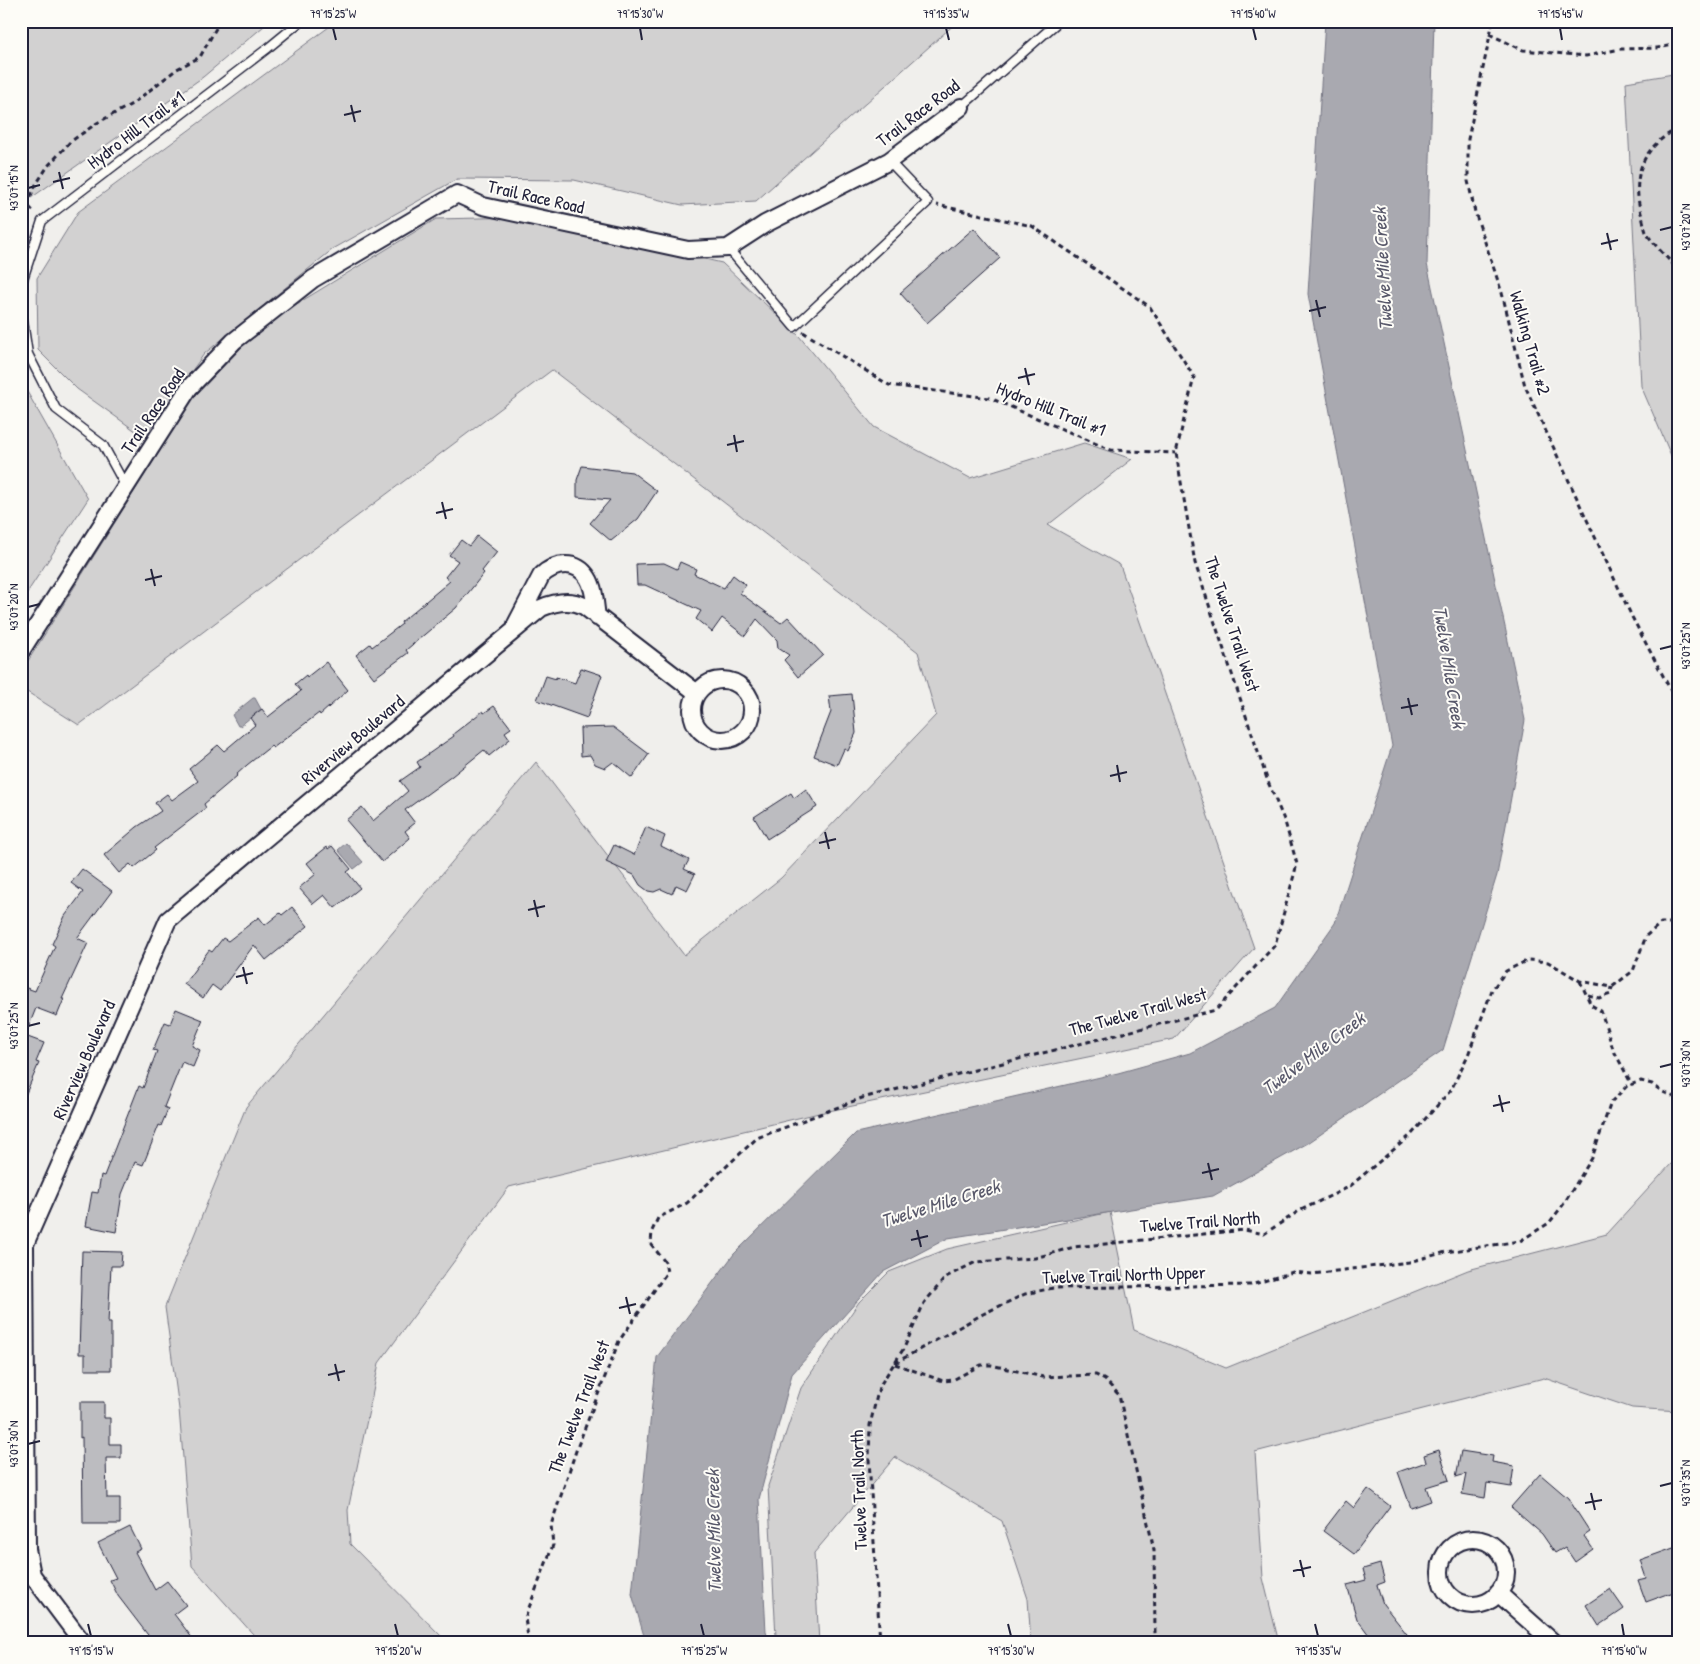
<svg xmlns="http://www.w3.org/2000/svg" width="1700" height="1664" font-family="'Patrick Hand',sans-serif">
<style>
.green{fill:#d2d1d1;stroke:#7a7a86}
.water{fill:#a9a9b0;stroke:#737381}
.building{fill:#bcbcc0;stroke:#22223b}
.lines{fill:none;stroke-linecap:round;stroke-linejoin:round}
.service-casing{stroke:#22223b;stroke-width:11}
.minor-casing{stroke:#22223b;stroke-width:20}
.path{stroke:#22223b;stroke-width:3;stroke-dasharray:5 4;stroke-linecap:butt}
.service{stroke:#fdfcf7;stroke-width:8}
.minor{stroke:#fdfcf7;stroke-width:16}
.ticks{fill:none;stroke:#22223b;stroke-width:2}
.labels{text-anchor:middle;stroke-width:4;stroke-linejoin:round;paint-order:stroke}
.street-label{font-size:18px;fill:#22223b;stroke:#fdfcf7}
.water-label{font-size:19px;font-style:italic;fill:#58586a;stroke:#fdfcf7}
.neatline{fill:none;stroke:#22223b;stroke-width:2}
.ticks-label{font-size:12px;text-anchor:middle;fill:#22223b}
</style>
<rect width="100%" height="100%" fill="#f0efec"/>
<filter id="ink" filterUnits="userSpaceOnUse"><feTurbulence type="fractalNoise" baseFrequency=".02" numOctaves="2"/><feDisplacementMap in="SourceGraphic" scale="10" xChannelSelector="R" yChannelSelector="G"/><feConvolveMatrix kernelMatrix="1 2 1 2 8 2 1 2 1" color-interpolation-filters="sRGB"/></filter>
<g filter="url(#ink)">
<!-- green -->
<path class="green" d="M21,21h249l-67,56 -182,128z
M337,21h621l-202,180 -74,4 -108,-25 -117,-1 -124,70 -129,105 -60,83 -67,-48 -39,-39 -1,-72 41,-66z
M1679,73v401l-38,-88 -15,-304z
M525,217l197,46 77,73 75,91 96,51 114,-35 48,16 -84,66 72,40 134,383 -80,91 -355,74 -310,74 -130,176 -31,147 2,34 98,99h-187l-69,-77 -13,-157 -14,-102 81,-200 290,-345 148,193 97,-77 155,-163 -18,-63 -366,-282 -473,355 -58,-37v-16l172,-274 71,-74 172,-105z
M21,381l67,118 -67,103z
M1679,1161v250l-47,-3 -88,-30 -289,74 8,126 16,65h-248l-3,-44 -26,-78 -107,-64 -81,96 5,90h-40l-3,-6 -8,-151 33,-98 58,-86 30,-30 58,-23 163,-37 24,118 92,38 242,-98 139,-36 64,-70z"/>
<!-- water -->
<path class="water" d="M1325,21h109l-7,243 98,456 -28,155 -54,175 -135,93 -95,53 -265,42 -65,34 -91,102 -33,125 7,133 4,11h-124l-14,-49 25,-237 77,-103 122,-121 262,-60 72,-20 85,-45 60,-85 57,-177 -84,-452z
M253,698h2l6,11 -21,17h-2l-6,-11z
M346,843l17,19 -9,7 -16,-19z"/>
<!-- building -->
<path class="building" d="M974,228l26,30 -73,65 -27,-30z
M582,466l50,6 25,19 -19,28 -27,22 -21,-18 20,-23 -33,-3v-17z
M477,536l20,16 -15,19 2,2 -28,35 -50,42 2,3 -34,25 -18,-23 14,-11 2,3 30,-23 -1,-2 49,-41 -5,-4 13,-16 -9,-6 12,-15 8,6z
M680,562l16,7 -2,5 30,14 9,-13 13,10 -6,8 41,30 7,-6 35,38 -25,22 -14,-17 5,-5 -11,-7 -1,-8 -20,-21 -12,17 -23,-18 -10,14 -16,-13 5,-8 -56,-26h-8l-1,-21 28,-1 13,6z
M326,662l22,28 -28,25 -1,-2 -46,35 -2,-2 -24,19 -11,10 1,1 -33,28 2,4 -52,40 2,2 -22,18 -4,-4 -11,9 -15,-18 33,-28 24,-16 -6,-8 12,-9 5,6 26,-19 -9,-12 29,-24 6,6 31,-26 -5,-7 12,-9 6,8 33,-26 -6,-7 11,-9 1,2z
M581,668l21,7 -15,43 -50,-18 9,-24 10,3v-2l19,6z
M852,694l4,39 -8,18 -4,-2 -7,16 -23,-9 17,-44 -2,-16z
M494,706l17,22 -6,4 5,7 -21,17 -5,-6 -32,26 -47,34 10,13 -10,8 5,7 -28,24 -36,-42 16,-13 11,14 35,-30 -8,-10 20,-14 -3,-5 37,-26 -1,-2 30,-23 1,2z
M613,727l36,27 -17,24 -19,-16 -8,6 -10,-4 -5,-9 -9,1 -1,-28z
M806,789l11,18 -50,32 -13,-22 37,-24 3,5z
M646,827l19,9 -4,10 28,14 -5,9 11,5 -8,16 -11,-5 -4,9 -11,-5 -7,3 -6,-1 -8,-6 -6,-10 -28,-13 8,-17 20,10z
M332,846l19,23 -4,3 13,16 -25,20 -11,-13 -11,9 -14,-16 17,-14 -9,-11 20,-16 1,2z
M82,869l30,22 -35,47 11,5 -26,56h2l-7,17 -21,-8 -11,28 19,7 -8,19 3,1 -18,42v-119l14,5 20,-45 -3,-2 13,-28 18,-24 -12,-9z
M292,907l16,19 -42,34 -12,-15 -34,46 -8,-6 -9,13 -19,-14 25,-34 3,2 11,-14 5,3 31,-24 6,8 15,-12 2,2z
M176,1009l27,11 -11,26 8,4 -7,17 -11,-5 -18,45 4,2 -7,17 -2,-1 -16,40 -8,-3 -13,32 -6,38 -30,-6 6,-34 6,1 3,-18 3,1 35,-90 4,2 14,-37 -4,-1 12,-28 5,2z
M82,1251l40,1 -1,14h-10l-3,57h3v47h-26v-16h-6z
M80,1402h24v16h6v26h11v14h-15l1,40h13v26h-37l-1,-87 -2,1z
M1439,1450l10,30 -23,7 5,14 -20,7 -13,-36 28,-10 -2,-7z
M1461,1451l32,5 -1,6 22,4 -3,21 -24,-4 -2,15 -23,-4 4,-20 -10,3z
M1540,1474l28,24 22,34 -6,4 9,13 -18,13 -10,-15 -10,6 -13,-19 -31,-27z
M1368,1489l22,17 -36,48 -31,-23 23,-30 8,7z
M130,1527l11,22 -6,3 20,38 12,-9 19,24 -12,9 22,29h-42l-36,-47 -8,-16 6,-2 -18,-35z
M1679,1546v44l-33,12 -8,-22 8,-2 -6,-18z
M1380,1564l5,18 -8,3 6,19 31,39h-39l-18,-24 -10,-34 19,-5 -3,-11z
M1610,1589l14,20 -25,17 -13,-21z"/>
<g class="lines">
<!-- service casing -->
<g class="service-casing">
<path id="service" d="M961,107l98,-86
M728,248l66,79 134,-125 -39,-41
M21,285l21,-64 226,-173 33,-27
M21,308l7,46 28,55 47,36 23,42"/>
</g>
<!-- minor casing -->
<g class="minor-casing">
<path id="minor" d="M516,624l25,-48c14,-14 36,-16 47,2 7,11 7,27 9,39
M21,651l168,-263 45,-47 79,-62 144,-85 26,12 205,44 40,-2 37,-24 124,-63 72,-54
M692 710a30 30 0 1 1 60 0a30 30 0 1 1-60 0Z
M1440 1572a33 33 0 1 1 66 0a33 33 0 1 1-66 0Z
M1498,1593l56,50
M83,1643l-51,-68 -5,-26 -2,-305 143,-324 373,-312c14,-6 29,-9 43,-2l113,87"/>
</g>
<!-- path -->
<path class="path" d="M1493,21l-25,118v42l7,31 27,81 23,93 107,231 47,89
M1489,34l34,16 63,6 35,-7 36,-1 22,-4
M1679,128c-36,18 -48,47 -38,85 2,6 3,13 5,19 5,10 25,30 33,38
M27,205l8,-19 13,-20 22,-24 27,-19 35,-19 45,-35 23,-12 20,-36
M21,206l6,-1 8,8
M803,332l86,53 101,13 121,52 65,3
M1580,981l11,24 10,6 12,38 19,36
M1588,995l11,3 12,-4 1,-7
M895,1363l88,-49 42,-20 28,-6 198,-3 42,-13 19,2 97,-12 37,-10 74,-11 29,-18 14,-18 29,-47 19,-56 16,-16 14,-5 11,3 11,8 16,7
M895,1364l48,17 10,-1 28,-15h10l52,12 53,-2 9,5 14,15 35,155 1,84 4,9
M529,1643l-4,-25 28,-73 -2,-20 26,-77 42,-107 48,-69 -2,-10 -14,-18 1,-13 6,-13 29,-15 70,-65 105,-40 354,-88 59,-65 22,-81 -12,-42 -17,-40 -73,-219 -19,-110 18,-76 -44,-70 -118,-81 -95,-21
M880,1643l-11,-184 1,-34 9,-38 25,-39 20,-45 22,-26 30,-15 59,-4 39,-11 171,-17 19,4 35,-23 50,-24 62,-52 40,-45 17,-35 24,-65 14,-19 22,-11 20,2 32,19 32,6 21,-16 13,-35 15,-13h18"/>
<!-- service -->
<use href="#service" class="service"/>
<!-- minor -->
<use href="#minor" class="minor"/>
</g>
</g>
<!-- ticks -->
<path class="ticks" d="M333,28l3,12M640,28l2,12M946,28l3,12M1253,28l3,12M1560,28l2,12M351,105l4,17M344,115l17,-4M59,172l4,17M53,182l17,-4M28,188l12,-3M1660,230l12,-3M1607,233l4,17M1601,244l17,-4M1316,300l4,17M1309,311l17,-4M1025,368l4,17M1018,378l17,-4M734,435l3,17M727,445l17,-4M442,502l4,17M436,513l17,-4M151,569l4,17M145,580l17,-4M28,607l12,-3M1660,649l12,-3M1408,698l4,17M1401,708l17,-3M1117,765l3,17M1110,776l17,-4M825,832l4,17M819,843l17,-4M534,900l4,17M528,910l17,-4M243,967l4,17M236,977l17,-4M28,1026l12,-3M1660,1067l12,-3M1499,1095l4,17M1493,1106l17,-4M1208,1163l4,17M1202,1173l17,-4M917,1230l4,17M911,1240l17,-4M626,1297l4,17M619,1308l17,-4M335,1364l4,17M328,1375l17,-4M28,1444l12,-3M1660,1486l12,-3M1591,1493l4,17M1585,1503l17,-3M1300,1560l4,17M1293,1571l18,-4M88,1624l3,12M395,1624l3,12M701,1624l3,12M1008,1624l3,12M1315,1624l3,12M1622,1624l2,12"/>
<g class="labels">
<!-- street labels -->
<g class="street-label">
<text transform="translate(918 113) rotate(-37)" y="6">Trail Race Road</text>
<text transform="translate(136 130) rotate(-37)" y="6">Hydro Hill Trail #1</text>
<text transform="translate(536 197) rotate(13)" y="6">Trail Race Road</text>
<text transform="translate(1530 343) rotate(74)" y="6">Walking Trail #2</text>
<text transform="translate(1051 409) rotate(22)" y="6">Hydro Hill Trail #1</text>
<text transform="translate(153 411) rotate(-56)" y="6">Trail Race Road</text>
<text transform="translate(1232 624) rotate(72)" y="6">The Twelve Trail West</text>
<text transform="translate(353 740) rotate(-40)" y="6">Riverview Boulevard</text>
<text transform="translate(1138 1012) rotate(-15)" y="6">The Twelve Trail West</text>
<text transform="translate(84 1060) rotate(-66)" y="6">Riverview Boulevard</text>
<text transform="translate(1200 1222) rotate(-4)" y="6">Twelve Trail North</text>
<text transform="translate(1124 1275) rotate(-2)" y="6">Twelve Trail North Upper</text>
<text transform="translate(579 1407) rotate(-69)" y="6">The Twelve Trail West</text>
<text transform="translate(859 1490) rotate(-92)" y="6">Twelve Trail North</text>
</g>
<!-- water labels -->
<g class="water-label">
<text transform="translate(1382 269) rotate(-93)" y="7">Twelve Mile Creek</text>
<text transform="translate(1450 667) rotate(81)" y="7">Twelve Mile Creek</text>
<text transform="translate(1313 1053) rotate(-37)" y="7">Twelve Mile Creek</text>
<text transform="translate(940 1203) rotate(-17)" y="7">Twelve Mile Creek</text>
<text transform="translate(713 1531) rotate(-91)" y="7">Twelve Mile Creek</text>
</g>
</g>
<!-- margin -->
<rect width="1700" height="1664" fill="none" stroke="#fdfcf7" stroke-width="55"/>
<rect x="28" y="28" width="1644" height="1608" class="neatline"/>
<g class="ticks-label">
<text x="333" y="18">79°15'25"W</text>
<text x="640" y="18">79°15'30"W</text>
<text x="946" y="18">79°15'35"W</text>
<text x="1253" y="18">79°15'40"W</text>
<text x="1560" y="18">79°15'45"W</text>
<text transform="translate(14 188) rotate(-90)" y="4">43°07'15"N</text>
<text transform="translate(1686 227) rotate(-90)" y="4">43°07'20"N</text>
<text transform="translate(14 607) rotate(-90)" y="4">43°07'20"N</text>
<text transform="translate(1686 646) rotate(-90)" y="4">43°07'25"N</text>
<text transform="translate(14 1026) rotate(-90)" y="4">43°07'25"N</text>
<text transform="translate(1686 1064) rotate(-90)" y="4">43°07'30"N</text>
<text transform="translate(14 1444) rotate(-90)" y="4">43°07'30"N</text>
<text transform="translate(1686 1483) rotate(-90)" y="4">43°07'35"N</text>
<text x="91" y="1655">79°15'15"W</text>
<text x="398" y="1655">79°15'20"W</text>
<text x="704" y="1655">79°15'25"W</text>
<text x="1011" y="1655">79°15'30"W</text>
<text x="1318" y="1655">79°15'35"W</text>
<text x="1624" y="1655">79°15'40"W</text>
</g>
</svg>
